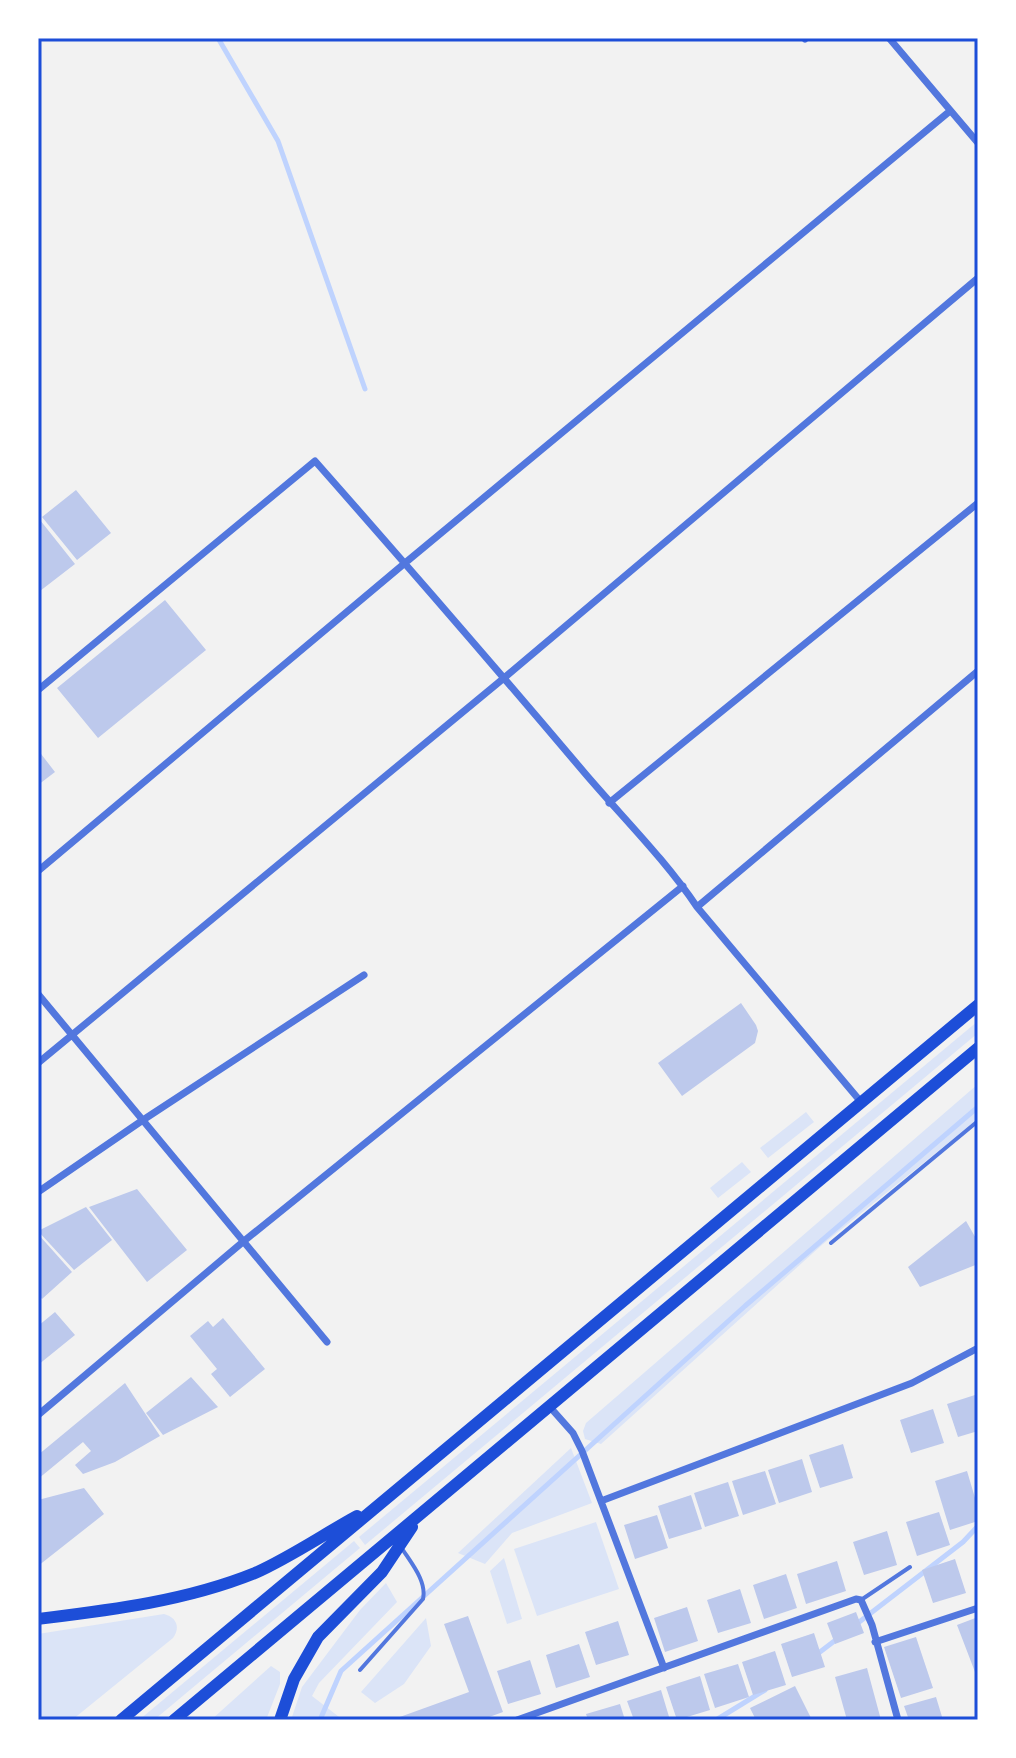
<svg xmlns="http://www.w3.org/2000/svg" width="1016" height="1758" font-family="Inter,sans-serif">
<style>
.green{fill:#dbe4f7}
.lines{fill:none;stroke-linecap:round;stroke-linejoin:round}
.stream{stroke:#bfd3fe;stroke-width:5}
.building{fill:#bdc9ec}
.service{stroke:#5277de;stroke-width:4}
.minor{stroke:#5277de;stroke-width:7}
.trunk{stroke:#1d4ed8;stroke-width:12}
.neatline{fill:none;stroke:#1d4ed8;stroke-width:3}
</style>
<rect width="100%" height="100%" fill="#f2f2f2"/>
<!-- green -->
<path class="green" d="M978,1021v12l-613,512 -6,-8z
M978,1084v35l-155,125 -222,200 -16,-5 -2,-8 3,-8z
M806,1112l8,10 -46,36 -8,-10z
M742,1162l9,10 -33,26 -8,-10z
M571,1448l21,55 -80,30 -27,31 -27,-11z
M596,1522l23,67 -82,27 -23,-67z
M354,1541l6,7 -206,172h-15z
M504,1558l18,61 -15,5 -17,-53z
M386,1583l11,19 -78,81 -7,13 31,24h-52l11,-33 58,-77z
M164,1614c12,3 17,13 9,24l-101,82h-34v-86z
M426,1618l5,28 -27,38 -29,19 -14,-11z
M271,1666l9,6v12l-14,36h-55z"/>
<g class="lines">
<!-- stream -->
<path class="stream" d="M218,38l60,103 87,248
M854,1626l109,-84 15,-16
M816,1655l21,-16
M320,1720l21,-49 404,-365 233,-199
M716,1720l49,-30"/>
</g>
<!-- building -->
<path class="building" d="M76,490l35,43 -34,27 -35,-43z
M40,520l35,44 -35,27 -2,-3v-67z
M165,600l41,50 -108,88 -41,-50z
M38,750l17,22 -17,13z
M741,1003l15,22 2,6 -3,12 -73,53 -24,-33z
M137,1189l50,61 -40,32 -58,-75z
M86,1207l26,33 -38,30 -36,-39z
M966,1221l12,21v22l-58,23 -12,-20z
M38,1234l34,38 -30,27 -4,-5z
M55,1312l20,23 -37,30v-39z
M223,1318l42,51 -35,28 -19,-23 6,-5 -27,-33 18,-15 5,6z
M191,1377l27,30 -55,28 -17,-22z
M125,1383l35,53 -45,26 -32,12 -8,-9 16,-14 -8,-9 -45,37v-24z
M978,1394v37l-20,6 -11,-33z
M933,1409l11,34 -33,10 -11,-33z
M843,1444l10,34 -33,10 -11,-33z
M802,1459l10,33 -33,11 -11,-33z
M765,1471l11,33 -33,11 -11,-34z
M967,1471l11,37v13l-28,9 -15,-49z
M728,1482l11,34 -34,11 -11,-34z
M84,1488l20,26 -66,52v-66z
M691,1495l11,34 -33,10 -11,-33z
M939,1512l11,33 -33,11 -11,-34z
M657,1515l11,33 -33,11 -11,-34z
M887,1531l10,34 -33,10 -11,-33z
M955,1559l11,34 -33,10 -11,-33z
M837,1561l9,30 -40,13 -9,-30z
M786,1574l11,34 -33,11 -11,-34z
M740,1589l11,34 -33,10 -11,-33z
M687,1607l11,34 -33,11 -11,-34z
M856,1612l8,21 -29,11 -8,-21z
M468,1616l35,96 -22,8h-83l-1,-2 72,-26 -25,-68z
M978,1617v54l-3,1 -18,-47z
M618,1621l11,34 -33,10 -11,-33z
M814,1633l11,34 -33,10 -11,-33z
M916,1637l17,51 -32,10 -17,-51z
M579,1644l11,33 -34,11 -10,-33z
M775,1651l11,34 -33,10 -11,-33z
M530,1660l11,34 -33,10 -11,-33z
M738,1664l11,33 -34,11 -11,-34z
M867,1668l14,52h-34l-12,-43z
M700,1676l10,34 -33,10 -11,-33z
M795,1686l17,34h-56l-6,-12z
M661,1690l9,30h-36l-7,-19z
M936,1697l7,23h-34l-5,-14z
M620,1704l5,16h-37l-2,-6z"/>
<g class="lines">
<!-- service -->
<path class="service" d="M831,1243l147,-122
M861,1600l49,-33
M360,1670l63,-71c4,-18 -12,-36 -22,-52"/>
<!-- minor -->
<path class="minor" d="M889,38l89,105
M805,39l1,-1
M38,690l277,-229c90,102 180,206 268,310 38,45 81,87 114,136l164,195
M609,803l369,-300
M38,871l367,-308 545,-452
M697,907l281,-236
M38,994l289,348
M38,1063l466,-385 474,-400
M38,1192l105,-72 221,-145
M549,1406l24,27 9,18 82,217
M38,1415l206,-174 439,-355
M601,1501l311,-118 66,-35
M875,1642l103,-34
M517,1720l339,-121 5,1 11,25 26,95"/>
<!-- trunk -->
<path class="trunk" d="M38,1619c73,-9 148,-18 217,-46 34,-15 69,-39 102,-57
M121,1720l857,-715
M174,1720l804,-672
M280,1720l14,-41 24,-42 64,-65 30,-45"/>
</g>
<!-- border -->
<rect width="1016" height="1758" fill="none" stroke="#ffffff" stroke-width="80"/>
<rect x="40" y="40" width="936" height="1678" class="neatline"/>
</svg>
